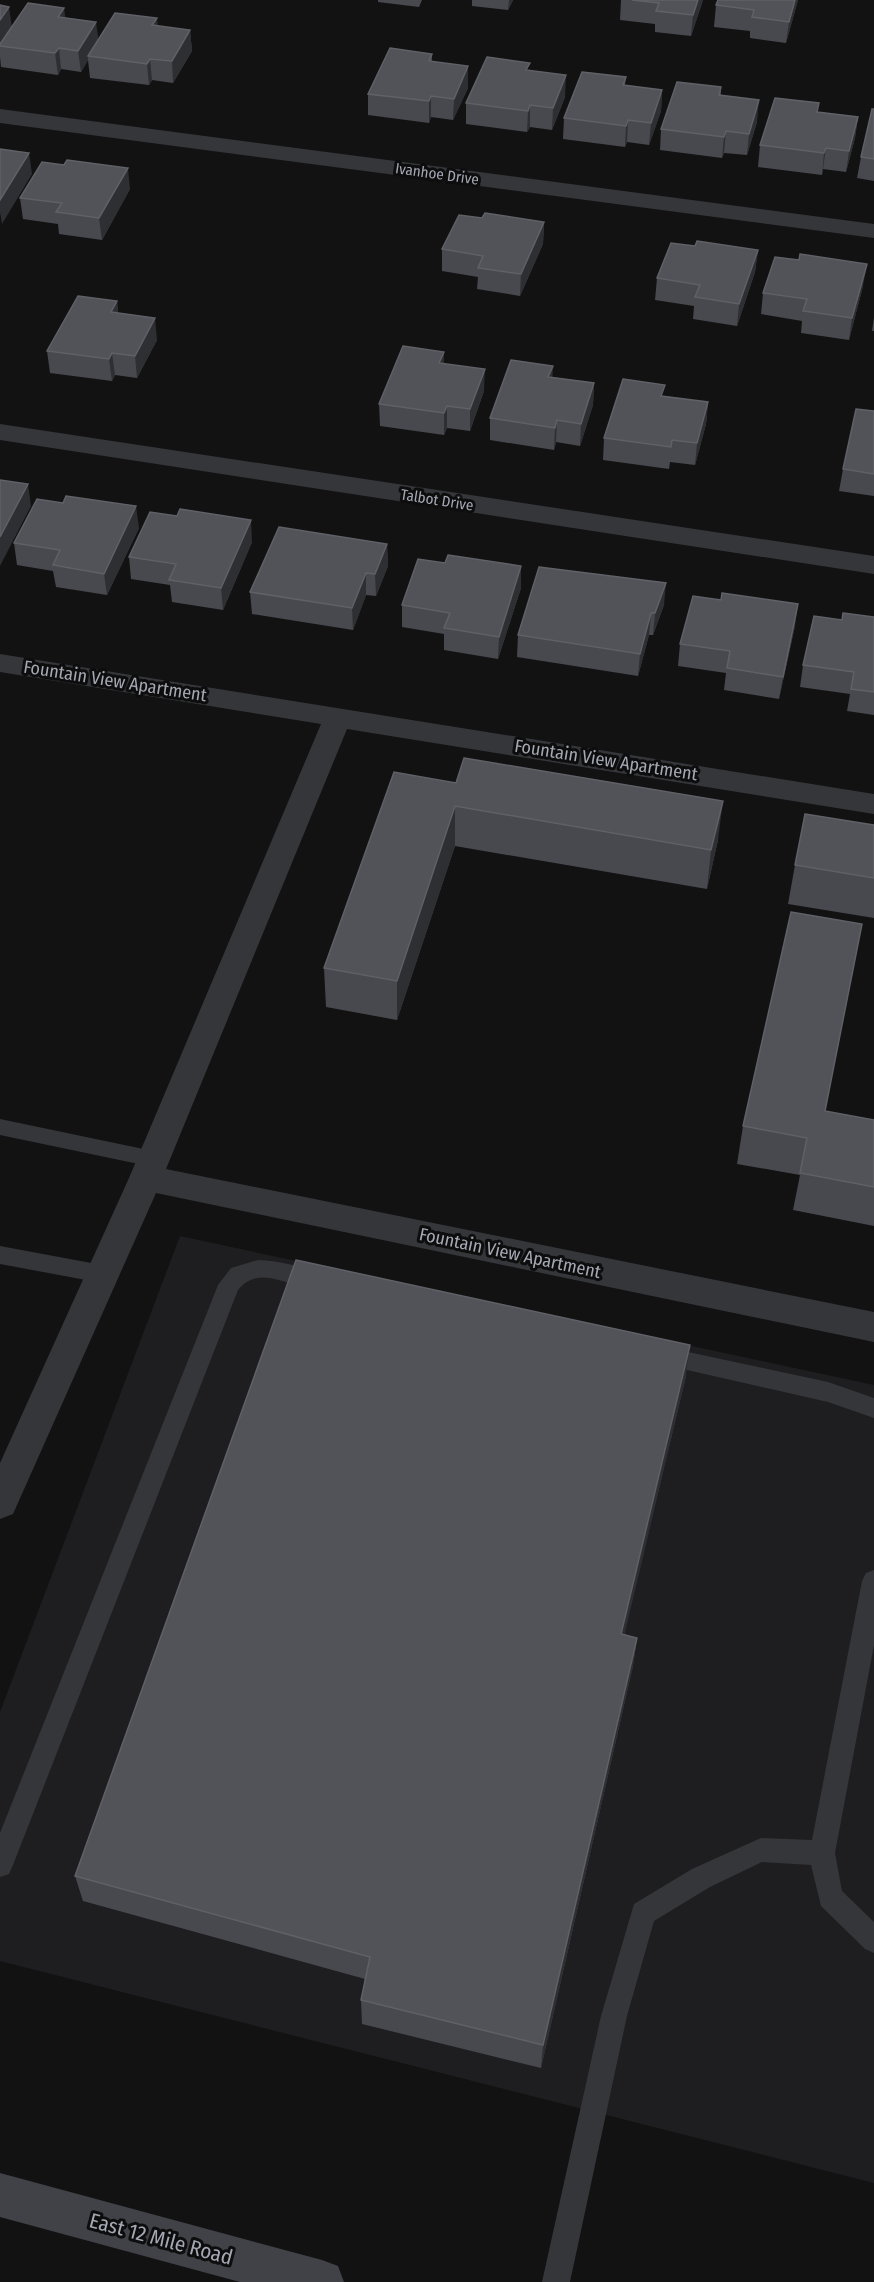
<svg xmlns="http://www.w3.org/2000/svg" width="874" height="2282" font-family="'Fira Sans Condensed',sans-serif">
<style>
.built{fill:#1e1e20}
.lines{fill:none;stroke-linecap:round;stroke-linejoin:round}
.service{fill:#35363a;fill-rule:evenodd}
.minor{fill:#35363a;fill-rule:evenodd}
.secondary{fill:#414248;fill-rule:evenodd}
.wall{fill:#48494e}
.shaded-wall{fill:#2e2f32}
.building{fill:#525359;stroke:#5f6167;stroke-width:1.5}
.labels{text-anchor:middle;stroke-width:6;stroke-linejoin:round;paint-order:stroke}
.far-street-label{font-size:15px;fill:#a4a8b3;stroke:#0d0d0e}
.street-label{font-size:18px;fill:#a4a8b3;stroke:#0d0d0e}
.near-street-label{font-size:21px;fill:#a4a8b3;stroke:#0d0d0e}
</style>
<rect width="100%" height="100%" fill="#121213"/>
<!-- built -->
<path class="built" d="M180,1236l694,149v798l-874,-222v-249z"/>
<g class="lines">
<!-- service -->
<path class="service" d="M0,1119l153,32 7,2 4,6 -4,6 -7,2 -153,-32z
M0,1246l102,19 8,3 3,6 -3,6 -8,3 -102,-19z
M258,1260c23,1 46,7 68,15l3,6 -3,6c-29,10 -62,-28 -88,3l-225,575 -4,9 -9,3v-44l218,-548 13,-17z
M660,1346l168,36 46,16v20l-46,-16 -176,-40 -3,-7 3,-7z
M874,1570v75l-39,208 7,38 32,31v31l-9,-4 -44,-43 -10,-41 -49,-3 -52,25 -56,34 -27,95 -57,266h-28l59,-266 33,-112 58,-35 69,-31 51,2 50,-259 4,-8z"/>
<!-- minor -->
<path class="minor" d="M0,109l874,115v14l-874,-115z
M0,424l874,132v18l-874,-134z
M0,654l874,140v20l-527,-85 -181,440 708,143v30l-718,-149 -143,321 -13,5v-56l129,-285 192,-454 -321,-52z"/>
<!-- secondary -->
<path class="secondary" d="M0,2173l322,87 16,6 6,16h-104l-240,-65z"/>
</g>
<!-- wall -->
<path class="wall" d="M378,0h44l-3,7 -41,-5z
M472,0h41l-5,10 -36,-4z
M621,0h82l-12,36 -36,-4v-8l-35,-4z
M798,0l-12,43 -36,-5v-7l-36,-4 2,-22z
M65,18l33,22 60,-14 32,4 2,21 -19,32 -21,-3 -3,5 -59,-7 -2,-18 -7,12 -20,-3 -3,6 -57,-8 -1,-10v-11l12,-20z
M432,54v8l36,4v22l-15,32 -22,-3 -2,6 -61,-8v-21z
M530,71l35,26 -13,33 -22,-3 -3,5 -61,-8v-21z
M626,77l-1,8 37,5 -1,21 -12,34 -22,-3 -2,5 -62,-8 1,-21z
M721,87v9l36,26 -10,33 -23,-2 -2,5 -62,-8 1,-21z
M874,109v72l-17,-3 4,-21z
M818,112l40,5 -3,21 -9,34 -23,-3 -1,6 -64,-8 2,-22z
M130,189l-28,51 -43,-6 -1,-10 -35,-5 -3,-21z
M482,218l62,4 -1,22 -23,52 -43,-7 1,-12 -36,-6v-22z
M695,246l63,4 -3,22 -18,54 -44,-7 1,-13 -39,-6 2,-22z
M863,286l-14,54 -48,-7 1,-12 -41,-7 2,-21z
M117,301l1,12 39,27 -20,38 -22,-3 -3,6 -62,-8 -3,-22z
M874,317v14h-2z
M444,352v12l40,27 -14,40 -23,-3 -3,7 -64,-9 -1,-22z
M552,377l42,6 -1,22 -13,41 -24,-4 -2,8 -64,-10v-22z
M664,396l44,6 -2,22 -11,41 -25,-3 -1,7 -66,-9 1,-22z
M874,411v85l-35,-5 4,-22z
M139,528l-32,67 -51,-8 -3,-16 -36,-6 -3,-22z
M252,542l-29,68 -51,-8 -2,-17 -39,-6 -2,-22z
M387,544l1,22 -12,30 -10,-1 -13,35 -101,-16 -2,-22z
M521,588l-23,71 -54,-9v-16l-42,-7v-22z
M664,605l-11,30h-4l-11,41 -121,-19 1,-22z
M874,617v98l-27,-4 3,-17 -50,-7 3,-22 39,-45z
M795,626l-16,73 -55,-9 2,-17 -48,-7 2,-22z
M394,772l324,68 -11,49 -252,-43 -58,174 -71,-13 -2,-39z
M874,825v93l-86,-14 7,-39z
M825,1111l49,9v106l-81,-16 7,-35 -63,-11 6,-38z
M686,1376l-62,258 13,4 -4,28 -92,402 -179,-44 -1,-24 4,-21 -282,-78 -8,-25z"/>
<!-- shaded-wall -->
<path class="shaded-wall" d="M509,0h4l-5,10z
M698,0h5l-12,36 2,-21z
M795,0h3l-12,43 3,-21z
M9,7l3,21 -12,18v-26z
M64,8l3,21 -9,-12z
M157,18l2,21 -7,-14z
M96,22l3,21 -11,13v4l-7,12 -3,-21z
M190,30l2,21 -19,32 -1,-22z
M59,48l2,21 -3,6 -3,-22z
M150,59l2,21 -3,5 -2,-21z
M468,66v22l-15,32 1,-21z
M566,75l-1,22 -13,33 1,-22z
M662,90l-1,21 -12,34 2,-22z
M431,96v21l-2,6v-22z
M759,100l-2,22 -10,33 2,-21z
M530,105v22l-3,5 1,-21z
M858,117l-3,21 -9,34 3,-21z
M628,120l-1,22 -2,5 1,-21z
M726,131l-2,22 -2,5 2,-21z
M826,148l-3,21 -1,6 2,-22z
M29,153l3,21 -30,50 -2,-12v-12z
M128,168l2,21 -28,51 -3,-22z
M544,222l-1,22 -23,52 1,-22z
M758,250l-3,22 -18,54 2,-22z
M867,264l-4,22 -14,54 3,-22z
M117,301l2,22 -8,-11z
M155,318l2,22 -20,38 -2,-22z
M444,352v22l-5,-11z
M112,353l3,22 -3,6 -3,-22z
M553,366l-1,22 -4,-11z
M485,369l-1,22 -14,40v-22z
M594,383l-1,22 -13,41 1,-22z
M708,402l-2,22 -11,41 2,-22z
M447,406v22l-3,7v-22z
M557,420l-1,22 -2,8 1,-22z
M28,484l3,22 -31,60v-29z
M136,506l3,22 -32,67 -3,-21z
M251,520l1,22 -29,68 -2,-22z
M387,544l1,22 -12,30 -1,-22z
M521,566v22l-23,71 1,-22z
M366,573v22l-13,35 -1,-22z
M666,583l-2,22 -11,30 2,-22z
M798,604l-3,22 -16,73 4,-22z
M651,613l-2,22 -11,41 2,-22z
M723,801l-5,39 -11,49 4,-39z
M455,806v40l-58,174v-39z
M690,1345l-4,31 -68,286 3,-28z
M637,1638l-4,28 -92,402 2,-23z"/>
<!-- building -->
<path class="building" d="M632,0h66l-5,15 -37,-4 3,-8z
M718,0h77l-6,22 -37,-5 2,-7 -38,-5z
M28,3l36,5 -6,9 38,5 -18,29 -19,-3 -4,5 -55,-7v-2z
M0,5l9,2 -9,13z
M115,13l42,5 -5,7 38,5 -18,31 -22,-2 -3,5 -59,-8z
M390,48l42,6 -3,7 39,5 -14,33 -23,-3 -2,5 -61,-7z
M487,57l43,6 -4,7 40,5 -13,33 -23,-3 -2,6 -62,-8z
M582,72l44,5 -3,8 39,5 -11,33 -23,-3 -2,6 -62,-8z
M677,82l44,5 -2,8 40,5 -10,34 -23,-3 -2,6 -63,-8z
M775,98l44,5 -2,9 41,5 -9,34 -23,-3 -2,5 -64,-8z
M872,109h2v50l-13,-2z
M0,149l29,4 -29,47z
M67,160l61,8 -29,50 -43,-6 6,-9 -42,-5 22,-36 22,3z
M485,213l59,9 -23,52 -43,-6 5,-12 -41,-7 17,-34 23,3z
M697,241l61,9 -19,54 -44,-7 5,-12 -43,-7 14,-35 24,3z
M800,254l67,10 -15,54 -49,-7 4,-12 -44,-6 12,-36 24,3z
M78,296l39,5 -6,11 44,6 -20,38 -23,-3 -3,6 -62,-8z
M403,346l41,6 -5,11 46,6 -15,40 -23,-3 -3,7 -65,-9z
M511,360l42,6 -5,11 46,6 -13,41 -24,-4 -2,8 -65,-10z
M623,379l42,6 -4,11 47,6 -11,41 -25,-3 -1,7 -67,-9z
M856,409l18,2v63l-31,-5z
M0,480l28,4 -28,53z
M66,496l70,10 -32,68 -51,-9 7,-15 -46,-7 23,-44 26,4z
M180,509l71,11 -30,68 -52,-8 7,-16 -47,-7 21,-45 27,4z
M279,527l108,17 -12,30 -9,-1 -14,35 -102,-16z
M448,555l73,11 -22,71 -55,-9 6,-15 -48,-8 16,-46 27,4z
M539,567l127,16 -11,30h-4l-11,41 -122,-19z
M722,593l76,11 -15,73 -56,-9 3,-17 -50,-7 13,-48 28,4z
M843,613l31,4v75l-23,-3 3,-17 -51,-7 11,-49 28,4z
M464,758l259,43 -12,49 -256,-44 -58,175 -73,-13 70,-196 62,11z
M805,814l69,11v53l-79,-13z
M791,912l71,12 -37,187 49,9v67l-74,-14 7,-35 -64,-12z
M296,1260l394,85 -69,289 16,4 -94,407 -182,-45 9,-43 -295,-81z"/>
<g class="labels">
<!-- far-street labels -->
<g class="far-street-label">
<text transform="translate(437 174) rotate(8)" y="5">Ivanhoe Drive</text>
<text transform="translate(437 500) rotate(9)" y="5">Talbot Drive</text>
</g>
<!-- street labels -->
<g class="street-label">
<text transform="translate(115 681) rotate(9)" y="6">Fountain View Apartment</text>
<text transform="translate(606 760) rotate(9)" y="6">Fountain View Apartment</text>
<text transform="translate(510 1253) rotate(12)" y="6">Fountain View Apartment</text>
</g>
<!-- near-street labels -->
<g class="near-street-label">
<text transform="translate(161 2239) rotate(15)" y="7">East 12 Mile Road</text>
</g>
</g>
</svg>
